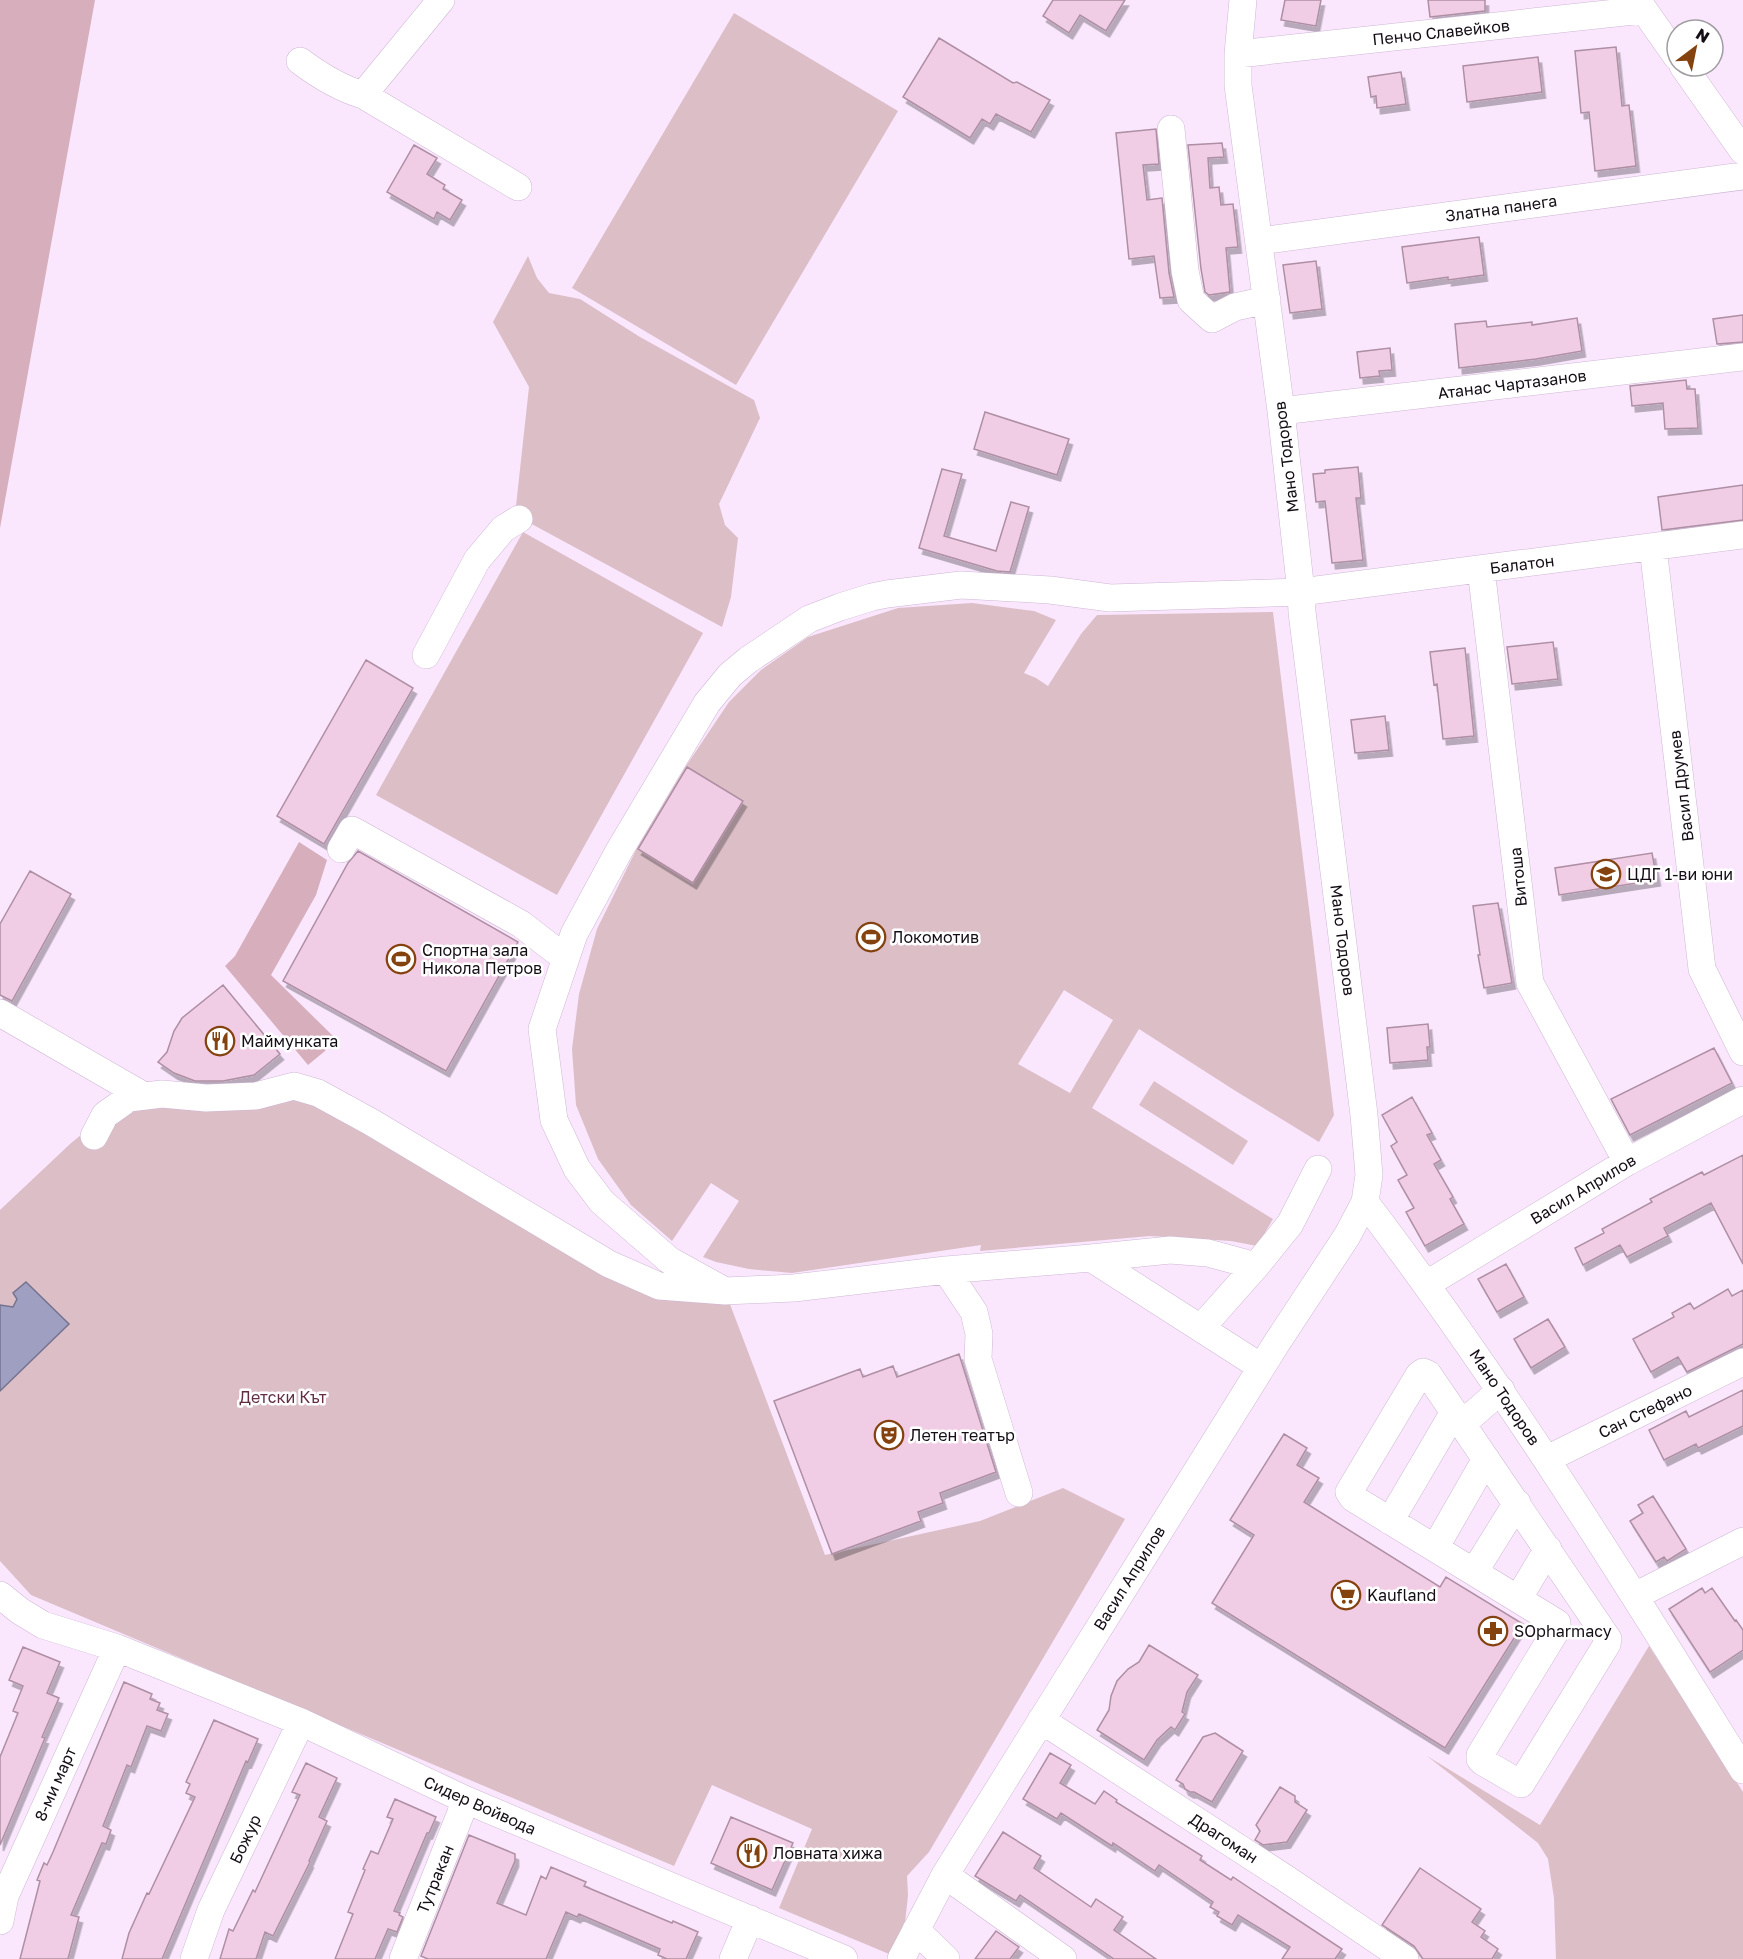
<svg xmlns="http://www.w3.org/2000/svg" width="1743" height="1959" font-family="'Golos Text',sans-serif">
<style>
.green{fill:#dcbec7;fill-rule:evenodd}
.forest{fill:#d7aebb}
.water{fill:#9e9fc1;stroke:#75738e;stroke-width:1.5}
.building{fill:#f1cde5;stroke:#ae8fa3;stroke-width:1.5;filter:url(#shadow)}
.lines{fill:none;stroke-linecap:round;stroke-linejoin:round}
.minor-casing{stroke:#ceb7d3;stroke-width:28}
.minor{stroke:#fff;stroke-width:27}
.labels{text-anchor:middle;stroke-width:5;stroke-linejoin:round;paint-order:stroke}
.street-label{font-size:16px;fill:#150d16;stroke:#fff}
.poi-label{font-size:16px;fill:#150d16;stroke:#fff;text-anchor:start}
.park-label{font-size:16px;fill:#612d41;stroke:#fff}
</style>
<defs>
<filter id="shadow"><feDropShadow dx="3.5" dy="6" stdDeviation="0" flood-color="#0004"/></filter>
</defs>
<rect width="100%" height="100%" fill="#fae7fe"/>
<!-- green -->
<path class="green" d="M734,13l164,98 -162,274 -164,-97z
M528,256l9,22 12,15 31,6 60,38 114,63 6,18 -41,86 6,21 13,13 -7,59 -9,30 -207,-112 14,-128 -36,-65z
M523,532l180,101 -146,262 -181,-100z
M972,603l62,8 22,9 -32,53 12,5 12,8 33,-52 16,-19 176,-3 61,503 -15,27 -85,-52 -95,-61 -47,79 181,111 -16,27 -26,-5 -81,-5 -170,15 1,-6 -189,28 -43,-4 -33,-7 -13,-5 36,-56 -28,-18 -39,58 -41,-36 -33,-46 -22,-54 -4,-56 7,-55 18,-65 40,-81 49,-82 43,-64 32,-32 47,-33 90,-29zM1064,990l49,30 -43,73 -52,-29z
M1154,1081l94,60 -15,24 -94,-60z
M294,1086l315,178 116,27 100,264 155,-34 83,-33 62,31 -196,333 -22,24 1,19 -7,64 -122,-51 33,-79 -100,-44 -38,81 -643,-271 -31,-34v-351l70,-66 35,-29z
M1649,1646l94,146v167h-187l-2,-61 -6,-39 -10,-16 -111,-87 113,69z"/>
<!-- forest -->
<path class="forest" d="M0,0h95l-95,528z
M299,842l28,18 -11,35 -45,80 62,61 -8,15 -17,14 -83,-99 10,-10z"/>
<!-- water -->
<path class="water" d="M26,1282l43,42 -69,67v-86l13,2 4,-8 -4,-6z"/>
<!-- building -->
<path class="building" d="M1053,0h72l-19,31 -26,-16 -11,18 -26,-17z
M1285,0h36l-5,26 -35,-6z
M1428,0h57v11l-55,6z
M939,38l74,45 4,-1 33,18 -19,32 -35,-18 -6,10 -8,-5 -12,19 -67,-41z
M1616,47l6,59 7,-1 7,61 -41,5 -6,-59 -8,1 -6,-62z
M1538,57l4,35 -75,10 -4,-36z
M1401,72l5,32 -29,4 -1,-12 -5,1 -3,-20z
M1156,129l3,35 -16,1 4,35 15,-2 7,75 5,24 -14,1 -6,-42 -25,3 -13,-126z
M1222,143l2,14 -16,1 2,30 9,-1 2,18 12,-1 5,43 -12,1 4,44 -21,3 -4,-3 -4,-23 -13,-124z
M414,145l23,13 -10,16 18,11 -2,4 19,11 -12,20 -13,-8 -3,7 -47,-27z
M1479,237l5,38 -36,5v-3l-41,6 -5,-36z
M1316,261l6,48 -32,4 -7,-48z
M1743,315v27l-26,2 -4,-25z
M1577,318l5,33 -46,8 -77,9 -4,-44 31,-3 1,6 45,-5v3z
M1390,348l2,22 -13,1 1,5 -20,2 -3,-26z
M1686,380l1,9h8l3,39 -33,1 -2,-26 -31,3 -2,-20z
M985,412l84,27 -12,36 -83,-26z
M1358,467l3,31h-5l7,62 -31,3 -7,-62 -9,1 -3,-28 12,-1v-3z
M942,469l20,5 -18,62 52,15 15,-49 18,5 -19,65 -13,-1 -78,-23z
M1743,485v35l-81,10 -4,-33z
M1553,642l5,37 -46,5 -5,-37z
M1465,648l9,88 -31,3 -6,-55 -3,1 -4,-33z
M366,660l47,28 -89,156 -47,-28z
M1385,716l4,34 -34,3 -4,-33z
M687,767l56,34 -50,82 -55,-34z
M358,851l160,91 -72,129 -163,-90 65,-118z
M1652,853l5,27 -98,15 -4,-27z
M30,871l41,23 -59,107 -12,-6v-71z
M1498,903l14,80 -28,5 -6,-33h2l-7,-49z
M223,985l57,69 -26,21 -31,6h-28l-21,-8 -16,-11 9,-10 7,-21 8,-13z
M1428,1024l2,23h-3l1,13 -38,3 -3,-35z
M1714,1048l18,35 -102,52 -19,-36z
M1412,1097l20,36 -5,2 14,25 -7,4 19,33 -3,2 14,25 -39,22 -19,-34 8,-4 -16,-28 9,-5 -16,-29 6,-4 -15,-27z
M1743,1155v109l-32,-61 -47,25 4,8 -41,21 -7,-12 -37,20 -8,-17 29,-15 -2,-4 50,-27 -2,-3 52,-27 2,3z
M1506,1264l18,33 -27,15 -19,-33z
M1728,1289l4,7 11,-6v54l-56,28 -9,-15 -27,15 -18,-33 41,-22 -2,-4 18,-10 4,6z
M1548,1319l17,28 -34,21 -17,-29z
M959,1354l37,118 -56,21 3,10 -25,9 3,9 -89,33 -58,-153 86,-32 3,8 30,-11 4,11z
M1743,1390v36l-45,22 -2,-4 -32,16 -15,-30 37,-19 3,6z
M1284,1434l23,14 -10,17 22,13 -15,24 136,85 6,-10 77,47 -78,124 -233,-145 42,-68 -24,-15z
M1653,1496l33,53 -19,12 -3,-4 -8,5 -26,-41 13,-8 -5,-8z
M1702,1588l3,5 7,-5 23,33 1,-1 7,10v20l-33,22 -41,-63z
M1149,1645l49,30 -11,17 -5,20 3,2 -10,16 -4,-3 -14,13 -13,20 -47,-30 12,-20 2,-14 6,-15 11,-12 11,-7z
M23,1647l37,15 -13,31 12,5 -17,39 3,1 -45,107v-88l18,-44 -5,-2 10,-25 -14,-6z
M124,1682l28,12 -2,5 10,4 -3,7 11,4 -7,17 -14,-5 -16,41 -4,-2 -24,61 8,4 -5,14 -4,-1 -31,72 8,2 -11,42h-48l20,-78 -3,-1 7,-17 3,2 6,-13z
M214,1720l44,19 -10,23 -2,-1 -84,198h-40l7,-26 18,-40 2,1 46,-97 -9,-4 4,-9 -4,-2z
M1215,1733l28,18 -31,51 -18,-10h-4l-5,-3 -2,-5 -7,-4 27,-43z
M1050,1753l21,12 -11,18 35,21 9,-13 13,9 -1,2 86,54 -2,4 31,20 2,-3 18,12 91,60 -7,10h-53l8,-12 -52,-32 -6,10 -15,-9 2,-4 -9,-5 3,-5 -54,-37 -4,6 -42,-28 -1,3 -51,-33 -4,6 -34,-20z
M306,1763l31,15 -18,39 8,4 -18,40 1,1 -37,74 -8,-4 -9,27h-36l9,-30 4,2 20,-41 2,2 45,-97 -8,-3z
M1280,1787l15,9v6l12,8 -20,32 -24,3 -8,-5 5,-9 -4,-6z
M395,1799l41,18 -7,16h-2l-33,78 6,2 -1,2 4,2 -6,15 -9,-3 -13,30h-40l18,-45 -5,-2 17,-42 -2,-1 8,-18 7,3 15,-35 -6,-2z
M731,1817l62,26 -21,47 -61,-27z
M1003,1832l38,24 -7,12 57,39 5,-8 27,18 -9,13 42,29h-42l-94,-64 -4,6 -41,-25z
M469,1835l46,19v7l-18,42 29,12 15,-39 5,3 5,-12 35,15 -2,4 88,37 1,-2 25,11 -12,27h-19l-9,-4 2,-6 -81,-35 -2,3 -11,-5 -20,47h-118l-7,-3z
M1420,1868l61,41 -9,13 13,9 -4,6 17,12 -6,10h-69l-9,-13 -32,-21z
M996,1931l23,16 -9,12h-35z"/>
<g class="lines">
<!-- minor casing -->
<g class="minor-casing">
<path id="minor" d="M1637,0l40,57
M1238,54l405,-44
M300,61c20,15 39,27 63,34l155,92
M1683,66l60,85
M363,95l78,-95
M1171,129l14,142 6,29 21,19 23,-12 32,-7
M1259,241l484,-65
M1281,411l462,-54
M1653,547l49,422 41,83
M1481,569l49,414 97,179
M426,655l51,-95 26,-31 16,-10
M341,849l11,-19 169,94 44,34
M0,1013l144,83
M94,1136l11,-21 24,-17 33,-4 44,4 50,-2 38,-10 24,7 53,29 238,142 50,22 66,5 69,-3 152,-18 145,-12 170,109
M1365,1202c138,182 258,374 378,568
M1091,1258l79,-8 38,3 48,13
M946,1270l28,42 5,22 -1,25 41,134
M1427,1284l200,-122 116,-62
M725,1291l-56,-31 -67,-58 -25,-33 -23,-49 -12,-91 32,-95 45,-83 88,-148 23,-28 18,-15 61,-41 31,-12 32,-10 15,-3 74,-9 89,5 60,8 191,-6 442,-57
M1201,1328l55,-62 34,-42 28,-55
M1423,1372l5,2 180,265 -1,5 -86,140 -38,-22 -3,-3v-4l77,-126v-6l-204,-125 -4,-6 70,-117z
M1462,1424l39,-34
M1547,1459l196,-97
M1390,1521l64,-109
M1435,1548l51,-89
M1474,1572l43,-69
M0,1595l20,16 23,14 74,23 184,74 165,78 378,159
M1635,1596l108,-55
M1518,1599l30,-50
M1041,1720l244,158 120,81
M945,1875l118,84
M0,1921l5,-25 112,-248
M916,1930l30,29
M194,1959l17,-49 90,-188
M403,1959l63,-159
M733,1959l17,-40
M901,1959l44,-84 331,-531 71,-108 18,-34 4,-27 -5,-60 -62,-503 -1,-20 -20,-181 -43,-326v-31l5,-54"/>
</g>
<!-- minor -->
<use href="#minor" class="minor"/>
</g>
<!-- icons -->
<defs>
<g id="school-ring" transform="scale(1.5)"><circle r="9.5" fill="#fff" stroke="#84420e" stroke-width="1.5"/><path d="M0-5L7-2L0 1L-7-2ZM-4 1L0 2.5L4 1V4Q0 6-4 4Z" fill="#84420e"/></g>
<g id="stadium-ring" transform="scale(1.5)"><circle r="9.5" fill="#fff" stroke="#84420e" stroke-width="1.5"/><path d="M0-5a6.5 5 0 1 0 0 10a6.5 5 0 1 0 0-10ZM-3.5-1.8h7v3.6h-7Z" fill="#84420e"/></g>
<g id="restaurant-ring" transform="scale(1.5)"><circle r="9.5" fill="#fff" stroke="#84420e" stroke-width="1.5"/><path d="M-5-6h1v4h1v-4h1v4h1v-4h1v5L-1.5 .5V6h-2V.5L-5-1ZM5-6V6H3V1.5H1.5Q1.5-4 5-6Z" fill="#84420e"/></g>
<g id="theatre-ring" transform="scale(1.5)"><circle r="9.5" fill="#fff" stroke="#84420e" stroke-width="1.5"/><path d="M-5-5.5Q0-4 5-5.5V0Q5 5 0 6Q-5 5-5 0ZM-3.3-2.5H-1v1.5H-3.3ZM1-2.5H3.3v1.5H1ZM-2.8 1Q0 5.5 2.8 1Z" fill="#84420e"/></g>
<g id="supermarket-ring" transform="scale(1.5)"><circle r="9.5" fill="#fff" stroke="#84420e" stroke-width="1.5"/><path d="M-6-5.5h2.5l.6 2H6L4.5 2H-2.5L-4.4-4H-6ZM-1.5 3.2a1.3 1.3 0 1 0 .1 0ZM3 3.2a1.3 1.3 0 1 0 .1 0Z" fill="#84420e"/></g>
<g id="pharmacy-ring" transform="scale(1.5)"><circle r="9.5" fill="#fff" stroke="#84420e" stroke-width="1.5"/><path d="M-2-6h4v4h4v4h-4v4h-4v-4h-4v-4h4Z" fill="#84420e"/></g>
</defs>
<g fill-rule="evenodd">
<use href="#school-ring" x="1606" y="874"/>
<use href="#stadium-ring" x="871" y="937"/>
<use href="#stadium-ring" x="401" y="959"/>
<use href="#restaurant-ring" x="220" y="1041"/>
<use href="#theatre-ring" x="889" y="1435"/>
<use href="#supermarket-ring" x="1346" y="1595"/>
<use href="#pharmacy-ring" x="1493" y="1631"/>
<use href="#restaurant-ring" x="752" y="1853"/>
</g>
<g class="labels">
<!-- street labels -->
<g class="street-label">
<text transform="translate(1441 32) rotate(-6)" y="6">Пенчо Славейков</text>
<text transform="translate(1501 208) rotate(-8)" y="6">Златна панега</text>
<text transform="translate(1512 384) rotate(-7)" y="6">Атанас Чартазанов</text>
<text transform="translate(1286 457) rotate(-97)" y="6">Мано Тодоров</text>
<text transform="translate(1522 564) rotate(-7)" y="6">Балатон</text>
<text transform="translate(1681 786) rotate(-97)" y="6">Васил Друмев</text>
<text transform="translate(1518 877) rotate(-96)" y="6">Витоша</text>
<text transform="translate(1343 940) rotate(83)" y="6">Мано Тодоров</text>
<text transform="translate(1583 1189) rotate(-31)" y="6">Васил Априлов</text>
<text transform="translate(1505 1397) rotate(56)" y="6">Мано Тодоров</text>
<text transform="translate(1645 1411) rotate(-26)" y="6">Сан Стефано</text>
<text transform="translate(1129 1578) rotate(-58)" y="6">Васил Априлов</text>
<text transform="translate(55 1784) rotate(-66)" y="6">8-ми март</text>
<text transform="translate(480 1805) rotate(24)" y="6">Сидер Войвода</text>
<text transform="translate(1224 1838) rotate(33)" y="6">Драгоман</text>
<text transform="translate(245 1839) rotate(-65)" y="6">Божур</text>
<text transform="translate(435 1879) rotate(-68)" y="6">Тутракан</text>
</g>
<!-- poi labels -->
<g class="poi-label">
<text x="1627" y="880">ЦДГ 1-ви юни</text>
<text x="892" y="943">Локомотив</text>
<text x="422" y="956">Спортна зала<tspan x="422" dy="18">Никола Петров</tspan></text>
<text x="241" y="1047">Маймунката</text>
<text x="910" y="1441">Летен театър</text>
<text x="1367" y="1601">Kaufland</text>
<text x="1514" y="1637">SOpharmacy</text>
<text x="773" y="1859">Ловната хижа</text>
</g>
<!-- park labels -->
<g class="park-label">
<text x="283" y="1403">Детски Кът</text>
</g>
</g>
<!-- north arrow -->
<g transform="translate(1695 48) rotate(32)"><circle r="28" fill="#ffffff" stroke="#a19ea2" stroke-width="1.5"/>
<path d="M0-4.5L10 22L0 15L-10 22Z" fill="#84420e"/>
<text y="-9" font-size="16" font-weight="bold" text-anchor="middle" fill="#150d16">N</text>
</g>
</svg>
